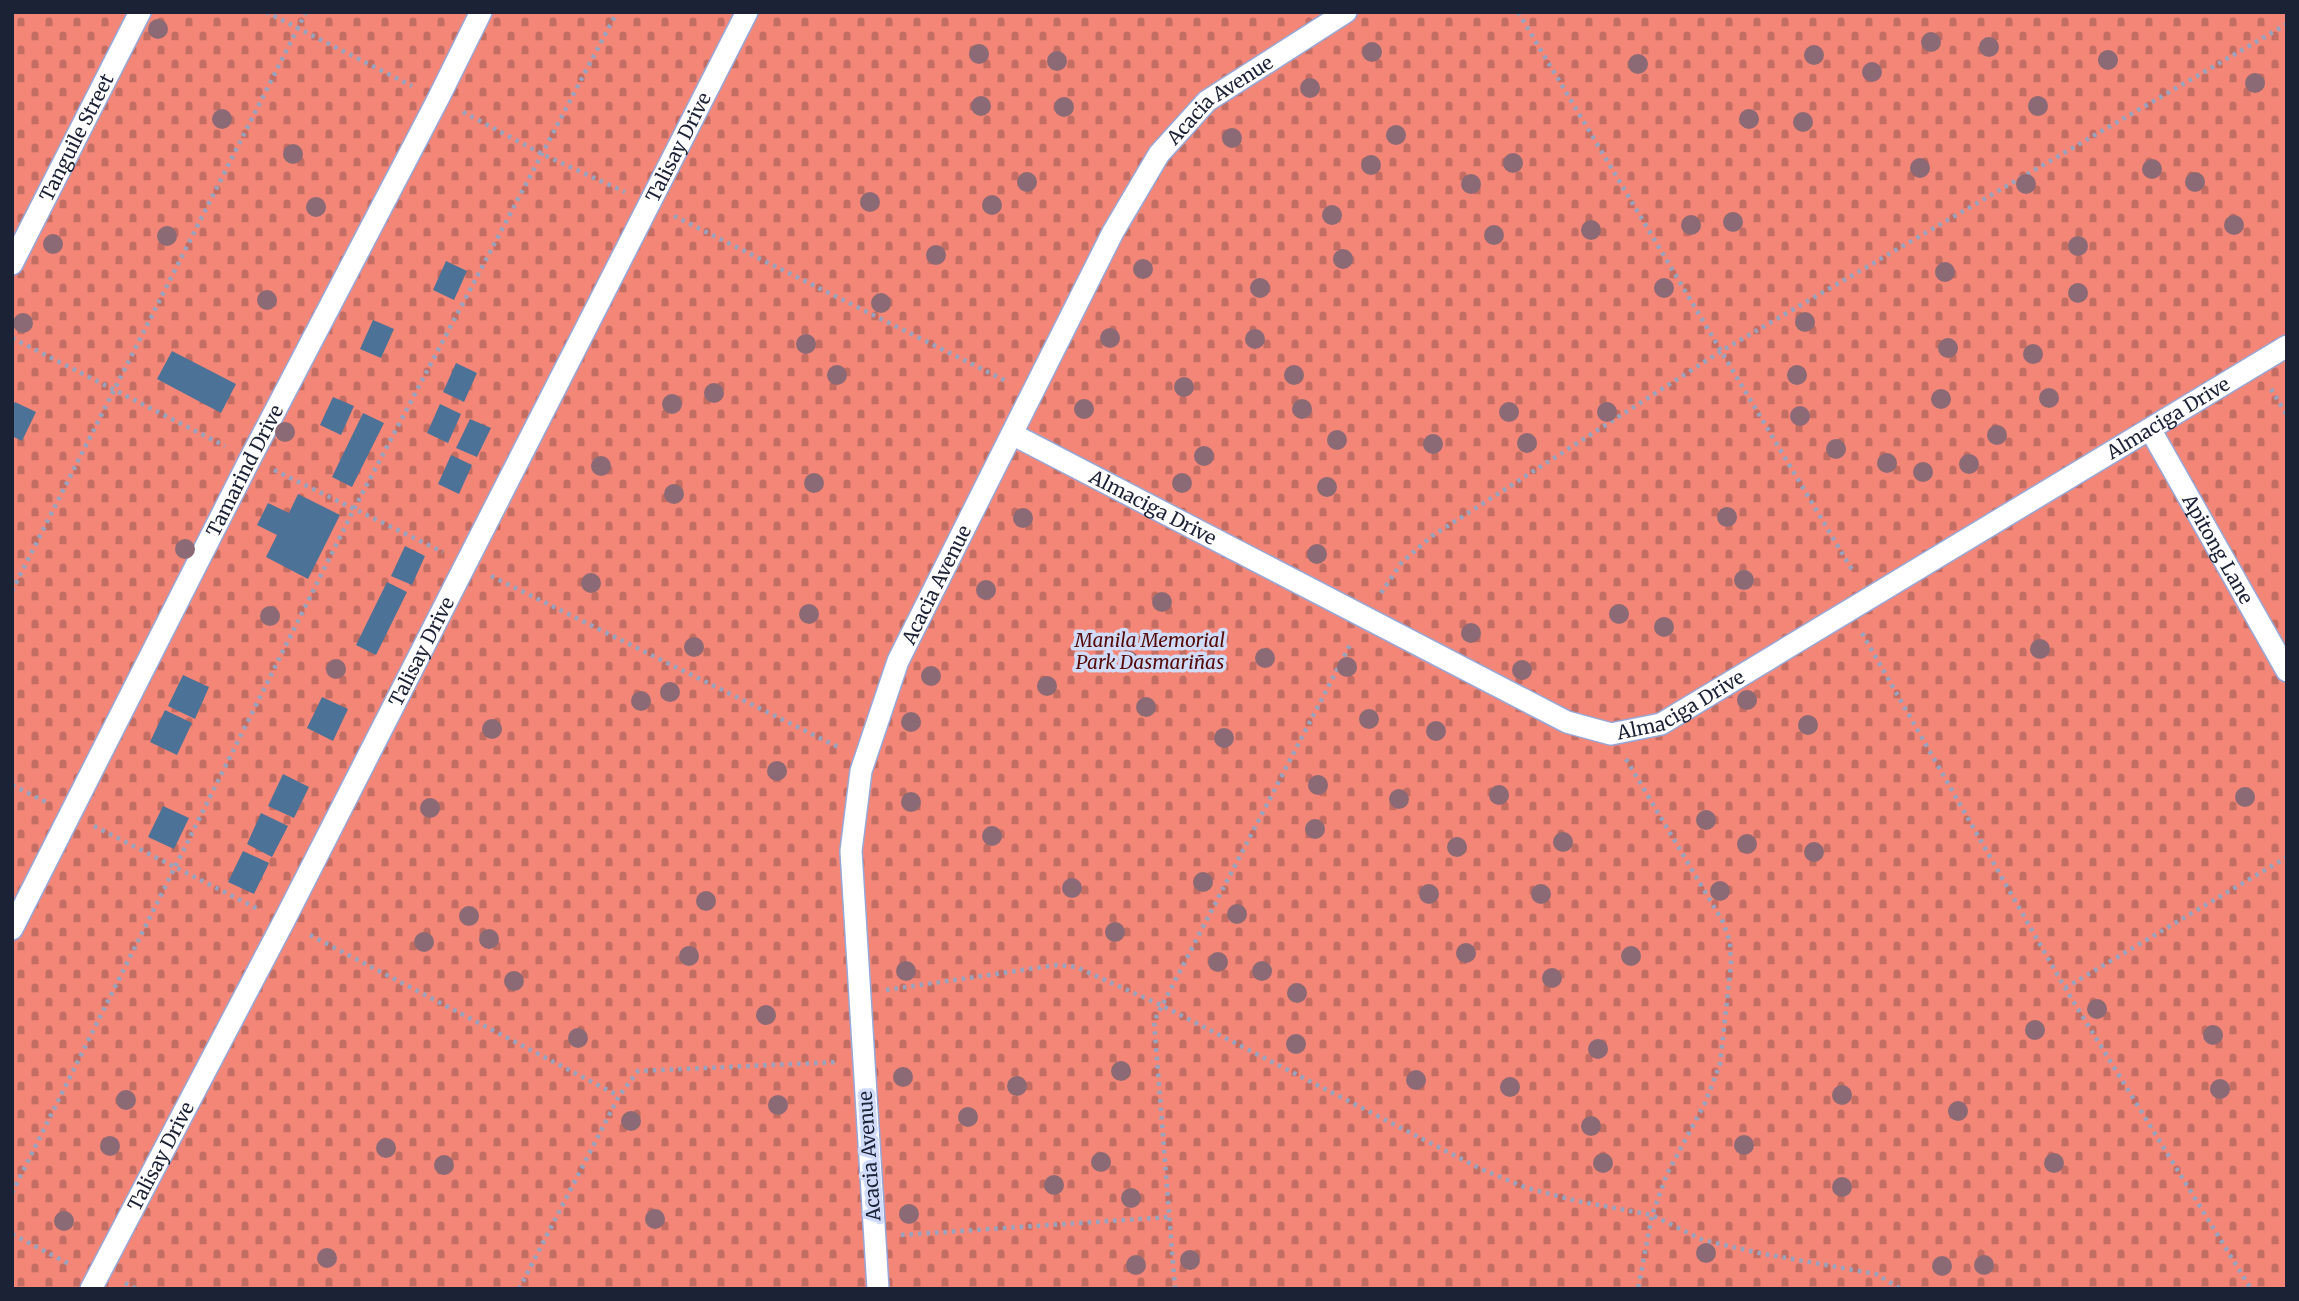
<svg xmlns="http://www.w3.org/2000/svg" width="2299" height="1301" font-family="Merriweather,serif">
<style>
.cemetery{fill:url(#cemetery-stones)}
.building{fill:#4c7297}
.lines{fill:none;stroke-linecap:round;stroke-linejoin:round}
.lane-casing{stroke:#96a8d8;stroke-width:24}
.path{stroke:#99a3bd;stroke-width:4.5;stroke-dasharray:3.5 5;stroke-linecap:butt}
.lane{stroke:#fff;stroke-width:21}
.tree{fill:#8c6a75}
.labels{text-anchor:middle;stroke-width:7;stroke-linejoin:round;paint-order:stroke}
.street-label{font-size:19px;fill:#1c2235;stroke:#d0dcfa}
.park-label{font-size:19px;font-style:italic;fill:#550c08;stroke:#d0dcfa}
</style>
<defs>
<pattern id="cemetery-stones" width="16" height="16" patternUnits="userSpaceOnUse" patternTransform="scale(1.75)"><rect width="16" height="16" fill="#f38677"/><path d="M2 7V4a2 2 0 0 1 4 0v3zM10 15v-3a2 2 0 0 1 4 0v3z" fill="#c46d62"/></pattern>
</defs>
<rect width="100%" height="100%" fill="#d0dcfa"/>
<!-- cemetery -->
<path class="cemetery" d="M12,12h2275v1277h-2275z"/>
<!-- building -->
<path class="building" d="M446,261l21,10 -13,29 -21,-10z
M373,320l21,9 -13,29 -21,-9z
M172,351l64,33 -15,29 -64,-34z
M456,363l21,10 -13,29 -21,-10z
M333,397l21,9 -13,29 -21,-10z
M15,402l21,10 -14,29 -10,-5v-29z
M440,404l21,10 -13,29 -21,-10z
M363,413l21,10 -32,64 -20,-10z
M470,419l21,9 -14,29 -21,-9z
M451,455l21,10 -13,29 -21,-10z
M298,494l42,21 -32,64 -42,-22 11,-22 -20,-10 11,-22 21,10z
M405,546l20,10 -13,29 -21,-9z
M387,582l20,10 -31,63 -20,-10z
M183,675l26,12 -14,32 -27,-13z
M322,697l26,12 -15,32 -26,-13z
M165,710l27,13 -15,32 -27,-13z
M283,774l26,13 -15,31 -26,-12z
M163,806l26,12 -15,31 -26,-12z
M261,813l27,13 -16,31 -25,-13z
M243,851l26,12 -15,31 -26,-12z"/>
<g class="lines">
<!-- lane casing -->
<g class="lane-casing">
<g id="lane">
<path id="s1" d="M12,264l128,-252"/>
<path id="s2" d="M2150,429l137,242"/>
<path id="s3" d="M1012,434l555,288 44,12 50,-10 626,-378"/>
<path id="s4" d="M12,929l238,-470 188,-360 43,-87"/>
<path id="s5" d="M91,1289l193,-368 463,-909"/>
<path id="s6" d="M878,1289l-27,-438 10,-80 37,-110 215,-429 46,-78 48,-53 139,-89"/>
</g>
</g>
<!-- path -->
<path class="path" d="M266,12l146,74
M1518,12l336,561
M463,112l81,43 81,37
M674,216l334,166
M12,338l213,108
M2271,389l16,26
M274,470l169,82
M491,576l347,171
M12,591l294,-579
M1381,593l21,-31 30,-26 291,-186 564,-326
M1862,633l203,355 186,301
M1626,759l97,163 7,20 1,22 -11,100 -15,39 -38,71 -15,41 -14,74
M12,785l34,17
M94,826l164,83
M310,935l309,161
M2065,988l222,-131
M886,990l171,-25 19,2 87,39 318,163 46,19 50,13 75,14 51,25 56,13 117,21 25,15
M12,1193l342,-684 263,-497
M12,1234l59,31
M901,1235l268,-18
M125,1283l12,6
M519,1289l100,-193 19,-25 200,-9
M1175,1289l-21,-268 197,-378"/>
<!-- lane -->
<use href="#lane" class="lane"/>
</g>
<!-- trees -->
<g class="tree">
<circle cx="158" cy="29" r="10"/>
<circle cx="1931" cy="42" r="10"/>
<circle cx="1989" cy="47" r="10"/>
<circle cx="1372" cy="52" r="10"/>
<circle cx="979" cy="54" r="10"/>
<circle cx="1814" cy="55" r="10"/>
<circle cx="2108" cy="60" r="10"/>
<circle cx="1057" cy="61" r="10"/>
<circle cx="1638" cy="64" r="10"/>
<circle cx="1872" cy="72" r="10"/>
<circle cx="2255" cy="83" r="10"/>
<circle cx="1310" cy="88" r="10"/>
<circle cx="981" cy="106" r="10"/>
<circle cx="2038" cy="106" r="10"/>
<circle cx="1064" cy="107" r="10"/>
<circle cx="222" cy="119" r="10"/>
<circle cx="1749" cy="119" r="10"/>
<circle cx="1803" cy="122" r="10"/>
<circle cx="1396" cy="135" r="10"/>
<circle cx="1232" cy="138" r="10"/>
<circle cx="293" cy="154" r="10"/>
<circle cx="1513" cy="163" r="10"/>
<circle cx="1371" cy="165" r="10"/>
<circle cx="1920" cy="168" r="10"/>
<circle cx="2152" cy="169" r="10"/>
<circle cx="1027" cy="182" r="10"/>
<circle cx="2195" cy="182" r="10"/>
<circle cx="1471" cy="184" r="10"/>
<circle cx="2026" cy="184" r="10"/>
<circle cx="870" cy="202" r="10"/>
<circle cx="992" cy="205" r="10"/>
<circle cx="316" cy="207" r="10"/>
<circle cx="1332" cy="215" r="10"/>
<circle cx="1733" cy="222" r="10"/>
<circle cx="1691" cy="225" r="10"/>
<circle cx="2234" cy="225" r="10"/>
<circle cx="1591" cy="230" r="10"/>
<circle cx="1494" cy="235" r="10"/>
<circle cx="167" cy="236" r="10"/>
<circle cx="53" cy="244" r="10"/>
<circle cx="2078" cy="246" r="10"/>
<circle cx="936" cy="255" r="10"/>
<circle cx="1343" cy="259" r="10"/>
<circle cx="1143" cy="269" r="10"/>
<circle cx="1945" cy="272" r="10"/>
<circle cx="1260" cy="288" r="10"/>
<circle cx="1664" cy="288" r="10"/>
<circle cx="2078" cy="293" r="10"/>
<circle cx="267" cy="300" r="10"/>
<circle cx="881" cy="303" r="10"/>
<circle cx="1805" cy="322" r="10"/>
<circle cx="23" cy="323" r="10"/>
<circle cx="1110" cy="338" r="10"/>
<circle cx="1255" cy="339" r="10"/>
<circle cx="806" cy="344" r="10"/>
<circle cx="1948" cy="348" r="10"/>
<circle cx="2033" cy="354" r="10"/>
<circle cx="837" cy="375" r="10"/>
<circle cx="1294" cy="375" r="10"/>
<circle cx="1797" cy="375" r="10"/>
<circle cx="1184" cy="387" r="10"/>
<circle cx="714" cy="393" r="10"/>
<circle cx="2049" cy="398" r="10"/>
<circle cx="1941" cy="399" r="10"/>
<circle cx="672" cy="404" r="10"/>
<circle cx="1084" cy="409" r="10"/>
<circle cx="1302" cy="409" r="10"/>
<circle cx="1509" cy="412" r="10"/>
<circle cx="1607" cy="412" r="10"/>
<circle cx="1800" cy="416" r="10"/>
<circle cx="285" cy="432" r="10"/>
<circle cx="1997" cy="435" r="10"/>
<circle cx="1337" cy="440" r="10"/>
<circle cx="1527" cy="443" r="10"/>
<circle cx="1433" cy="444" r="10"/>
<circle cx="1836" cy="449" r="10"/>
<circle cx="1204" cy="456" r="10"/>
<circle cx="1887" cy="463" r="10"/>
<circle cx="1969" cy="464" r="10"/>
<circle cx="601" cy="466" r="10"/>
<circle cx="1923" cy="472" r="10"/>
<circle cx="814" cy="483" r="10"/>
<circle cx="1182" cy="483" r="10"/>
<circle cx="1327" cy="487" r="10"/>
<circle cx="674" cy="494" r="10"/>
<circle cx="1727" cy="517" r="10"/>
<circle cx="1023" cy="518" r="10"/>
<circle cx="185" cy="549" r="10"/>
<circle cx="1317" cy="554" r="10"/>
<circle cx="1744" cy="580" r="10"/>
<circle cx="591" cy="583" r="10"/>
<circle cx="986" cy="590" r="10"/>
<circle cx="1162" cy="602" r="10"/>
<circle cx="809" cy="614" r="10"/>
<circle cx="1619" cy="614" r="10"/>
<circle cx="270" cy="616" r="10"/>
<circle cx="1664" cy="627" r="10"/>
<circle cx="1471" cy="633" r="10"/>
<circle cx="694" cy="647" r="10"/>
<circle cx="2040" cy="649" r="10"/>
<circle cx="1265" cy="658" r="10"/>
<circle cx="1129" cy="661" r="10"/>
<circle cx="1347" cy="667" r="10"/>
<circle cx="336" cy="669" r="10"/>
<circle cx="1522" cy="670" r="10"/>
<circle cx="931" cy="676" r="10"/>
<circle cx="1047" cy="686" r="10"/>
<circle cx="670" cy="692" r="10"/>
<circle cx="1747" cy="700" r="10"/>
<circle cx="641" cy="701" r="10"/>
<circle cx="1146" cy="707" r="10"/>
<circle cx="1369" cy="719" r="10"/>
<circle cx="911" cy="722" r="10"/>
<circle cx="1808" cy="725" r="10"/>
<circle cx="492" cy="729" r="10"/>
<circle cx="1436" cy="731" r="10"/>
<circle cx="1224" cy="738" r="10"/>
<circle cx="777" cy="771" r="10"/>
<circle cx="1318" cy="785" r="10"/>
<circle cx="1499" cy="795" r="10"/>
<circle cx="2245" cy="797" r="10"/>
<circle cx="1399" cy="799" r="10"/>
<circle cx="911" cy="802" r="10"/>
<circle cx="430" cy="808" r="10"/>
<circle cx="1706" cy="820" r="10"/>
<circle cx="1315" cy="829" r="10"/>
<circle cx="992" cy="836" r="10"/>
<circle cx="1563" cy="842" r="10"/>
<circle cx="1747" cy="844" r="10"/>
<circle cx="1457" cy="847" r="10"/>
<circle cx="1814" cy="852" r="10"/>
<circle cx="1203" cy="882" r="10"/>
<circle cx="1072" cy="888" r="10"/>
<circle cx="1720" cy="891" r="10"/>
<circle cx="1429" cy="894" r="10"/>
<circle cx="1541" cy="894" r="10"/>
<circle cx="706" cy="901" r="10"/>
<circle cx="1237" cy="914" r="10"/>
<circle cx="469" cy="916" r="10"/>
<circle cx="1115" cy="932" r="10"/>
<circle cx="489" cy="939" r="10"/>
<circle cx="424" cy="942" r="10"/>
<circle cx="1466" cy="953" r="10"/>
<circle cx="689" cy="956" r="10"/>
<circle cx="1631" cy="956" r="10"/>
<circle cx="1218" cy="962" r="10"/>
<circle cx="906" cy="971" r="10"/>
<circle cx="1262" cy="971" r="10"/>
<circle cx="1552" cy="978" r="10"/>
<circle cx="514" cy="981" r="10"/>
<circle cx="1297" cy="993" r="10"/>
<circle cx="2097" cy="1009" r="10"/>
<circle cx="766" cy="1015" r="10"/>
<circle cx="2035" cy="1030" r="10"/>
<circle cx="2213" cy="1035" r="10"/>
<circle cx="578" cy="1038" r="10"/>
<circle cx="1296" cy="1044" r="10"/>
<circle cx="1598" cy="1049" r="10"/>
<circle cx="1121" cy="1071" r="10"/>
<circle cx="903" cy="1077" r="10"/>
<circle cx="1416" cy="1080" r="10"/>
<circle cx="1017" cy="1086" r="10"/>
<circle cx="1510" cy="1087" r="10"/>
<circle cx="2220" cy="1089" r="10"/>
<circle cx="1842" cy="1095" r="10"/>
<circle cx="126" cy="1100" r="10"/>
<circle cx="778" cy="1105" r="10"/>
<circle cx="1958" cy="1111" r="10"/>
<circle cx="968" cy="1117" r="10"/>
<circle cx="631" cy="1121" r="10"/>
<circle cx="1591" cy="1126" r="10"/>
<circle cx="1744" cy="1145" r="10"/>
<circle cx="110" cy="1146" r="10"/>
<circle cx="386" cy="1148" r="10"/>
<circle cx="1101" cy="1162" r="10"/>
<circle cx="1603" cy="1163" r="10"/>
<circle cx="2054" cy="1163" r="10"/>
<circle cx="444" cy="1165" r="10"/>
<circle cx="1054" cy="1185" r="10"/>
<circle cx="1842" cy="1187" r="10"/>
<circle cx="1131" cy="1198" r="10"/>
<circle cx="909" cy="1214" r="10"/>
<circle cx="655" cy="1219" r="10"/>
<circle cx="64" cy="1221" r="10"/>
<circle cx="1706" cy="1253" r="10"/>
<circle cx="327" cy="1258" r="10"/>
<circle cx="1190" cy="1260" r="10"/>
<circle cx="1136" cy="1265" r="10"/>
<circle cx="1984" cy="1265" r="10"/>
<circle cx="1942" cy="1266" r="10"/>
</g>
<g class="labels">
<!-- street labels -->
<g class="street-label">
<text dy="7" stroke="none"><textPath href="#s6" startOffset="1288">Acacia Avenue</textPath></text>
<text dy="7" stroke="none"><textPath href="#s1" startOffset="142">Tanguile Street</textPath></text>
<text dy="7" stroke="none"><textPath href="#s5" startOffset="1284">Talisay Drive</textPath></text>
<text dy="7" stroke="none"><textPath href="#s3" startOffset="1314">Almaciga Drive</textPath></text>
<text dy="7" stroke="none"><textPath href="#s4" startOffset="514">Tamarind Drive</textPath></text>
<text dy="7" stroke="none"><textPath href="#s3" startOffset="159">Almaciga Drive</textPath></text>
<text dy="7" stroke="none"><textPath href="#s2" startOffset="138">Apitong Lane</textPath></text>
<text dy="7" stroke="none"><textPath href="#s6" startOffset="721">Acacia Avenue</textPath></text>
<text dy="7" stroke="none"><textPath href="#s5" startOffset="718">Talisay Drive</textPath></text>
<text dy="7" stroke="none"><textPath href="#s3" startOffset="747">Almaciga Drive</textPath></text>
<text dy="7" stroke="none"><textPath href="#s5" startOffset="150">Talisay Drive</textPath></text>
<text transform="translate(869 1156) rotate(-94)" y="7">Acacia Avenue</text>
</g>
<!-- park labels -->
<g class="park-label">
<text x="1150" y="647">Manila Memorial<tspan x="1150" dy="22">Park Dasmariñas</tspan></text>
</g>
</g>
<!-- border -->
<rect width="2299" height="1301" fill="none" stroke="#1c2235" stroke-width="28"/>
</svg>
